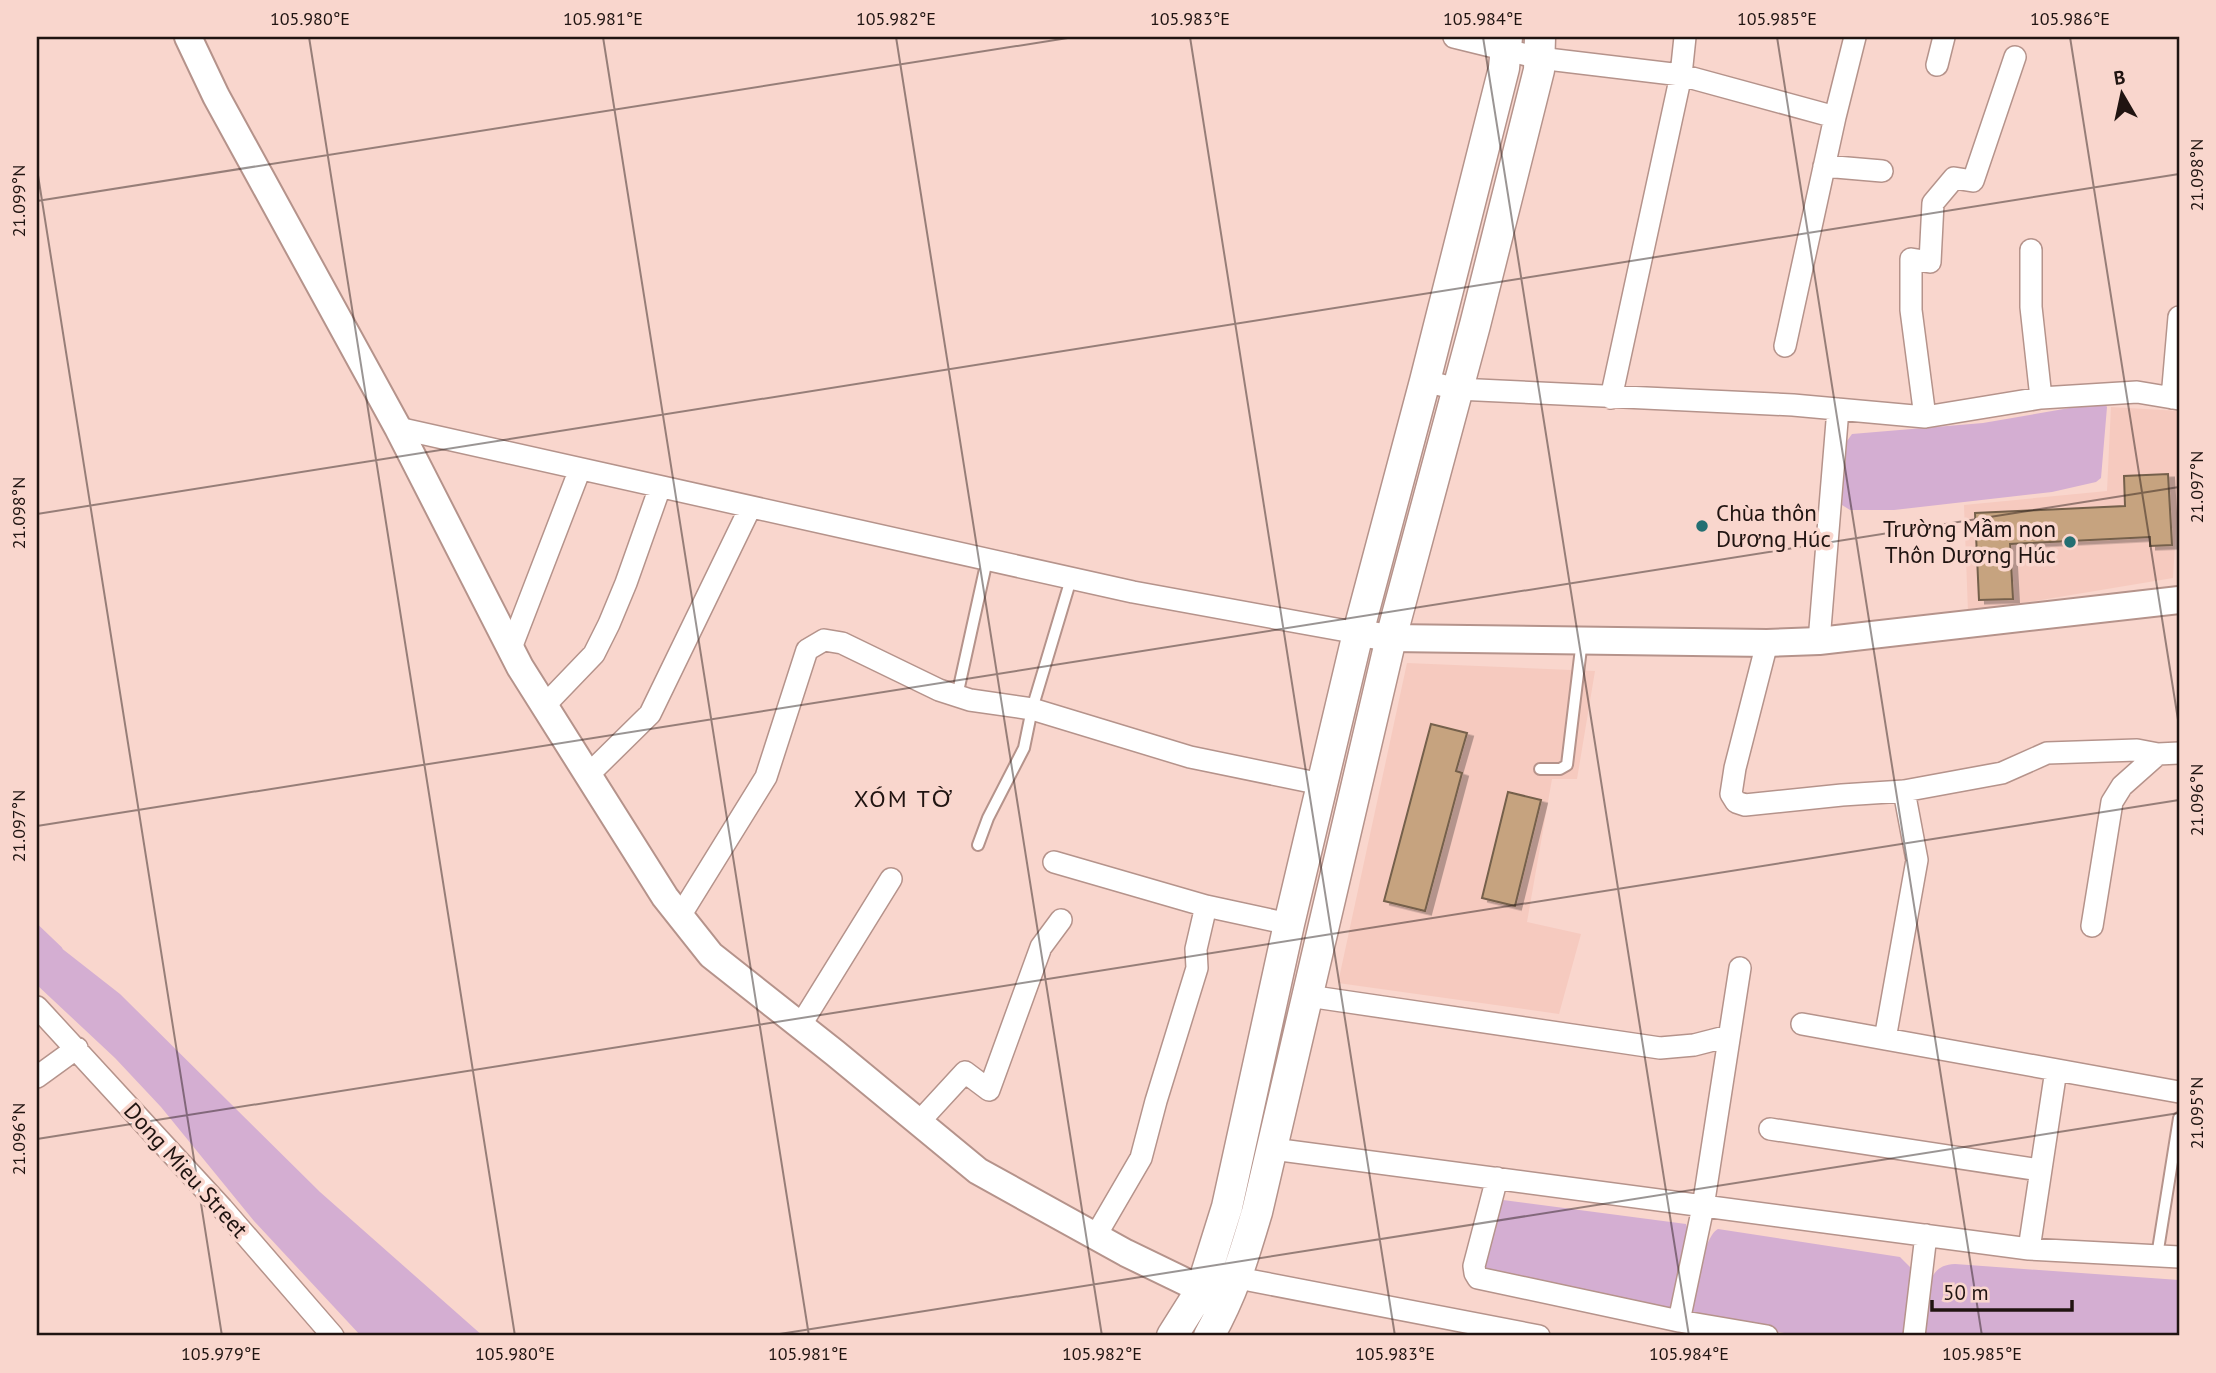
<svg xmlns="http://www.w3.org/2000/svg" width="2216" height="1373" font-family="'PT Sans',sans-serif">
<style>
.built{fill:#f6cabf}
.water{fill:#d4aed2}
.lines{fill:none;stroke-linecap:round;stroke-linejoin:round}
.stream{stroke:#d4aed2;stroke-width:5}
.building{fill:#c6a37f;stroke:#75604b;stroke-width:2;filter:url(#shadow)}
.service-casing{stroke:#b5938b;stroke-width:14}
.minor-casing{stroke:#b5938b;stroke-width:24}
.tertiary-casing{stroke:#b5938b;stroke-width:30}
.secondary-casing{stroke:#b5938b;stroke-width:33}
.service{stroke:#fff;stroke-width:10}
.minor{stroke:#fff;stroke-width:21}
.tertiary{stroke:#fff;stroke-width:26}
.secondary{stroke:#fff;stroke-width:30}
.ticks{fill:none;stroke:#201411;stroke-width:2;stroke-opacity:0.45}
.poi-dot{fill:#236f72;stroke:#f9d6cd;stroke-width:2.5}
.labels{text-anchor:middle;stroke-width:7;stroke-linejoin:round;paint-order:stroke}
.poi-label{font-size:23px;fill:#201411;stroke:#f9d6cd;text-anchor:start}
.street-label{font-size:23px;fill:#201411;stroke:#f9d6cd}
.neighbourhood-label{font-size:24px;letter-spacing:2px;fill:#201411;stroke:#f9d6cd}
.neatline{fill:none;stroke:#201411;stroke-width:2.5}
.ticks-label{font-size:18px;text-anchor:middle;fill:#201411}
</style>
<defs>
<filter id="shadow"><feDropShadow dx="6" dy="3.5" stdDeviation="0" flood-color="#0004"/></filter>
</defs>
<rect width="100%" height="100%" fill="#f9d6cd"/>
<!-- built -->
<path class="built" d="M2111,407l68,4v65l-6,102 -205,34 -4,-107 143,-14z
M1407,663l188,8 -18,108h-25l-25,143 54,12 -22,80 -221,-31z"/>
<!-- water -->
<path class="water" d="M2104,402l3,5 -6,71 -5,4 -44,10 -158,18h-44l-8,-5 5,-64 5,-7 131,-11z
M37,929l83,65 200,198 163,144h-122l-107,-115 -93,-114 -46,-49 -78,-73z
M1503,1200l183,24 3,11 -18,71 -3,3 -185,-40 16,-67z
M1718,1229l182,28 10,10 1,7 -8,62h-100l-100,-16 -10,-5 -3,-10c5,-16 14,-69 28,-76z
M1955,1264l224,16v56h-256l6,-53c6,-13 11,-18 26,-19z"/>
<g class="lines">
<!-- stream -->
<path class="stream" d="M37,927l23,22"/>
</g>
<!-- building -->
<path class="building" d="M2168,474l4,71 -22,1v-9l-140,7 3,55 -34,1 -4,-87 150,-7 -1,-30z
M1431,724l36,9 -11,38 6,2 -37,138 -41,-10z
M1508,792l33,8 -26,106 -33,-8z"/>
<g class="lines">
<!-- service casing -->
<g class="service-casing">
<path id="service" d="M957,696l30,-136
M1540,769h20l7,-4 15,-125
M978,845l10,-27 36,-70 8,-39 39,-130
M2157,1256l22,-138"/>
</g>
<!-- minor casing -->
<g class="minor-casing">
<path id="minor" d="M1454,37l85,21 142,17 154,42
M1937,65l7,-28
M1824,166l58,5
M2031,250v57l10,91
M1785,346l50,-229 20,-80
M1425,381l32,8 336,16 132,12 116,-19 96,-6 42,7
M1611,398l70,-323 4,-38
M2172,398l7,-81
M1925,417l-14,-107v-51l19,3 3,-59 21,-25 19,3 42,-124
M398,428l735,164 225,41
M1819,641l19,-232
M1767,643l-32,125 -4,26 5,8 9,3 97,-10 62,-4 98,-18 45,-20 90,-3 21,4 21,-1
M511,648l69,-179
M545,705l49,-51 15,-30 17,-41 34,-96
M588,775l62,-61 100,-206
M1054,862l152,44 83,18
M680,916l86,-139 41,-127 17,-10 18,3 97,47 31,10 62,9 158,48 131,27
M2092,926l20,-124 10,-16 36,-32
M1308,996l352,52 34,-3 35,-9
M37,1007l185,201 111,128
M1802,1024l377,68
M800,1026l91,-147
M1885,1039l32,-179 -13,-69
M37,1077l40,-29
M919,1122l46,-50 24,18 52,-143 20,-27
M1770,1129l269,41
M1273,1149l756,100 150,8
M1497,1178l-23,88 1,7 3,5 201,43 88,15
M1095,1237l46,-79 15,-57 41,-133 -1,-19 10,-43
M2029,1249l27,-179
M1238,1278l301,58
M1679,1321l24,-114 37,-239
M1914,1336l12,-101"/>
</g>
<!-- tertiary casing -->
<g class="tertiary-casing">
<path id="tertiary" d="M188,37l28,59 182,332 122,239 145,230 46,58 124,98 143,118 148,82 93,45
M1358,633l33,5 376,5 52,-2 360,-41"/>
</g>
<!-- secondary casing -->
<g class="secondary-casing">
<path id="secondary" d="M1172,1336l29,-46 26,-83 62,-283 69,-291 67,-252 79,-313 3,-31
M1209,1336c24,-43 34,-77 48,-124l134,-574 84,-313 64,-255 1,-33"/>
</g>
<!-- service -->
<use href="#service" class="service"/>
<!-- minor -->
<use href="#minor" class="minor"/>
<!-- tertiary -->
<use href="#tertiary" class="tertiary"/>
<!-- secondary -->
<use href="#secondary" class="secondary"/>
</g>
<!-- ticks -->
<path class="ticks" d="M309,37l206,1299M603,37l206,1299M896,37l206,1299M1190,37l205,1299M1483,37l206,1299M1777,37l205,1299M2070,37l109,689M37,169l185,1167M37,201l1037,-164M37,514l2142,-340M37,826l2142,-339M37,1139l2142,-339M767,1336l1412,-223"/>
<!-- markers -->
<g class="poi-dot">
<circle cx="1702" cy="526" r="7"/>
<circle cx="2070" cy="542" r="7"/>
</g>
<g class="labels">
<!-- poi labels -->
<g class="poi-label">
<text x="1716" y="521">Chùa thôn<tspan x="1716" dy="26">Dương Húc</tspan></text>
<text x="2056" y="537" text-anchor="end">Trường Mầm non<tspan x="2056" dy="26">Thôn Dương Húc</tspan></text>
</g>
<!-- street labels -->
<g class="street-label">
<text transform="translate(186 1170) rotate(48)" y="8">Dong Mieu Street</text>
</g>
<!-- neighbourhood labels -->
<g class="neighbourhood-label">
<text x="904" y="807">XÓM TỜ</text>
</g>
</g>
<!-- border -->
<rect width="2216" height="1373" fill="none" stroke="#f9d6cd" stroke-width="77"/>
<!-- north arrow -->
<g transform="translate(2122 94) rotate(351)" stroke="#f9d6cd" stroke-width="5" paint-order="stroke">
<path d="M0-5L12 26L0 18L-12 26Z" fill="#201411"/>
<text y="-10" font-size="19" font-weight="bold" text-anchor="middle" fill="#201411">B</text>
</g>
<!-- scale -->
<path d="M1932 1300v10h140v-10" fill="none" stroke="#201411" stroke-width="3.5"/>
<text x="1943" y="1300" font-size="21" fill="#201411" stroke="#f9d6cd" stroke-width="5" paint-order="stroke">50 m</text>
<rect x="38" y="38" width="2140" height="1296" class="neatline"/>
<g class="ticks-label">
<text x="310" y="25">105.980°E</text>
<text x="603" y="25">105.981°E</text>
<text x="896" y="25">105.982°E</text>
<text x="1190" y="25">105.983°E</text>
<text x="1483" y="25">105.984°E</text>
<text x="1777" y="25">105.985°E</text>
<text x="2070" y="25">105.986°E</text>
<text transform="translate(2197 175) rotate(-90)" y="6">21.098°N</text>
<text transform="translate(19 201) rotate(-90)" y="6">21.099°N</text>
<text transform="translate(2197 487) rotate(-90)" y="6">21.097°N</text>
<text transform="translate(19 513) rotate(-90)" y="6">21.098°N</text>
<text transform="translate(2197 800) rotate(-90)" y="6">21.096°N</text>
<text transform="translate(19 826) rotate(-90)" y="6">21.097°N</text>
<text transform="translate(2197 1113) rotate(-90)" y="6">21.095°N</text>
<text transform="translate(19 1139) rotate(-90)" y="6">21.096°N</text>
<text x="221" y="1360">105.979°E</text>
<text x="515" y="1360">105.980°E</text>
<text x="808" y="1360">105.981°E</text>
<text x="1102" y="1360">105.982°E</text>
<text x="1395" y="1360">105.983°E</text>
<text x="1689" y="1360">105.984°E</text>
<text x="1982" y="1360">105.985°E</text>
</g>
</svg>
